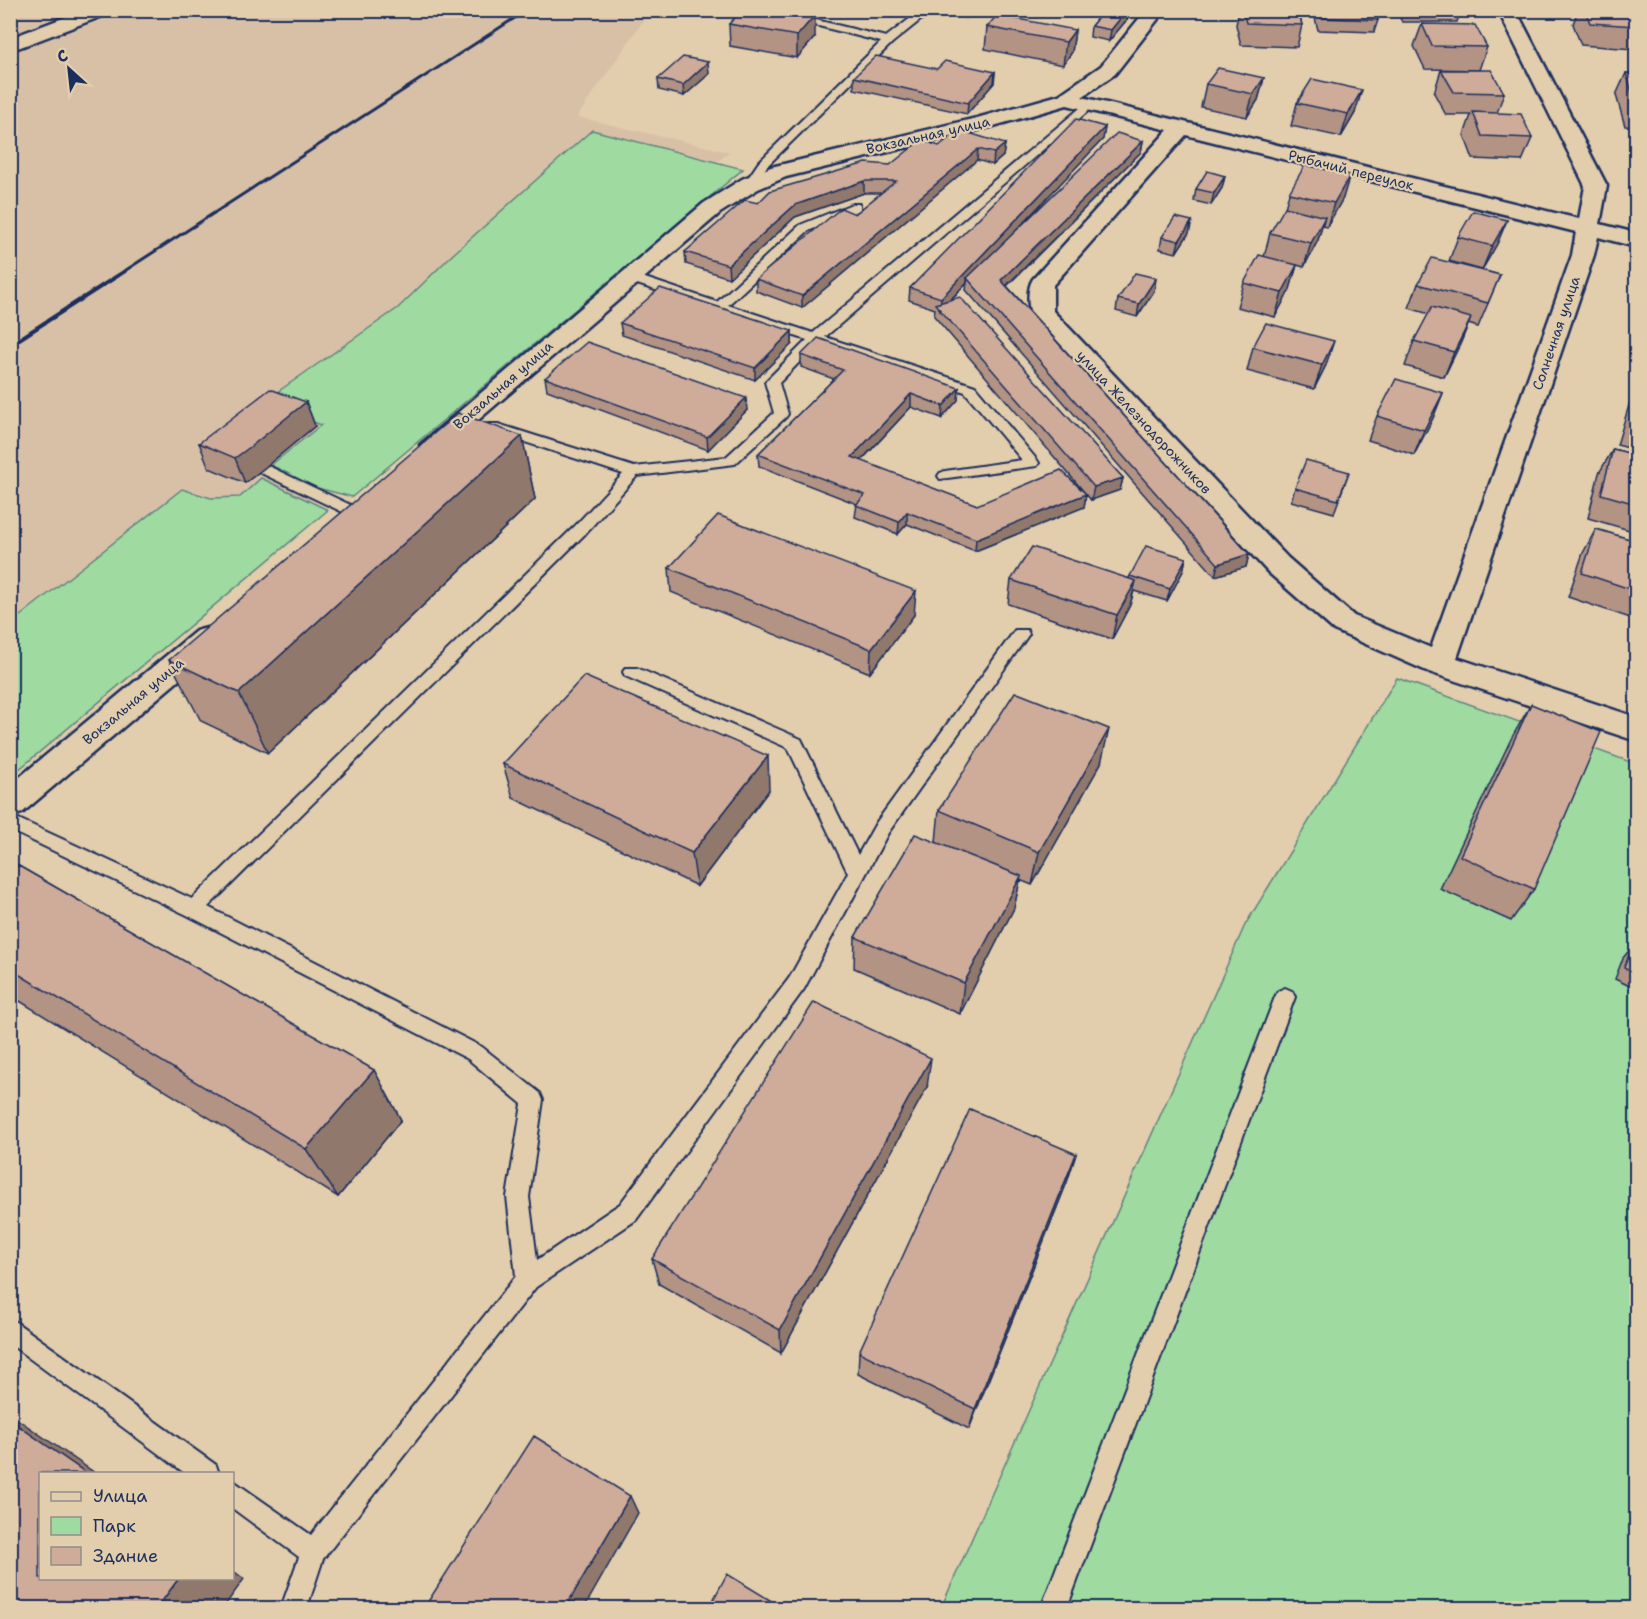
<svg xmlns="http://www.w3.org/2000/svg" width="1647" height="1619" font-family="'Shantell Sans',sans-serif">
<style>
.built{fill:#d8c0a6}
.green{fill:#9fdaa1;stroke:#5d8480;stroke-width:1.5}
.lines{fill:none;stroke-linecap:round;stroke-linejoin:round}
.lane-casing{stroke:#1b2f5e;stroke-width:4}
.street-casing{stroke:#1b2f5e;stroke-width:5}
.lane{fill:#e2cdac;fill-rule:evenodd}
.street{fill:#e2cdac;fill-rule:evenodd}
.rail-far1{stroke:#1b2f5e;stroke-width:3}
.rail{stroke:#1b2f5e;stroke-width:4}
.wall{fill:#b29384;stroke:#1b2f5e;stroke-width:1.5}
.shaded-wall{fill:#91786c;stroke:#1b2f5e;stroke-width:1.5}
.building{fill:#cfab9a;stroke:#1b2f5e;stroke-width:1.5}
.labels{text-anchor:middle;stroke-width:4.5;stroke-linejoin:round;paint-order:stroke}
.far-street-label{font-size:14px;fill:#1b2f5e;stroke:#e2cdac}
</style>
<rect width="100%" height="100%" fill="#e2cdac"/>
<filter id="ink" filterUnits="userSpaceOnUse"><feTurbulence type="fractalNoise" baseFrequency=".0167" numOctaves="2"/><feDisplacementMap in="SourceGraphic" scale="12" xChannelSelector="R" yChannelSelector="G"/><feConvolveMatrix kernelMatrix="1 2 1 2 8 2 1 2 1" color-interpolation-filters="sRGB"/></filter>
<g filter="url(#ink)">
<!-- built -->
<path class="built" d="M11,11h639l-73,106 152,35 -718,595z"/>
<!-- green -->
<path class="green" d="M592,130l151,39 -391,328 -38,-10 -43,-22 50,-40 -58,-23 135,-94 53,-52z
M261,478l67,32 -317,266v-153l171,-134 29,9 29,-1z
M1397,678l239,86v844h-695l304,-683z"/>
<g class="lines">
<!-- lane casing -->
<g class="lane-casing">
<path id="lane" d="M756,10h19l111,27 35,-27h12l-41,33 -125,123 -13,20 -4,2 -6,-4 15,-22 122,-120z
M1086,103l9,2 -270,232 150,49 62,74 2,3 -2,3 -97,13 -2,-3 2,-3 5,-2 77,-11 -57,-68 -147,-49 -39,40 9,31 -2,3 -51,47 -98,12 -52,58 -377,373 274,140 58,46 3,7 -14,97 8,63 83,-56 170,-227 58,-104 -60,-125 -163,-72 -2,-4 2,-4h12l164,71 57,116 18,-32 139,-193h12l2,4 -141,199 -84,156 -168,231 -100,67 -213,272 -16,49h-26l18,-51 -67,-49v-28l79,55 205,-259 -9,-79 15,-93 -54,-45 -281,-144 -177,-85v-15l182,84 383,-373 48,-52 -135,-44v-6h10l136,43 92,-10 48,-44 -9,-31 42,-42 -182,-60v-6h8l84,28 83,-77 52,-21h8v6l-52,21 -80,74 85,28z
M264,464l97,46 3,3 -8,5 -5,-2 -92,-44 -2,-3z
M1285,988l7,3 3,6 -228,611h-26l234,-611 3,-6z
M10,1318l206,147 3,9h-33l-176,-130z"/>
</g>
<!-- street casing -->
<g class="street-casing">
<path id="street" d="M84,10h27l-3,4 -98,37v-13z
M1146,10h19l-50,64 -33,23 497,122 6,-33 -87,-176h18l91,176 -7,38 36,9v14l-38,-10 -4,18 -137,403 179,59v24l-207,-69 -95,-42 -66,-58 -235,-255c-6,-9 -6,-29 0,-38l135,-149 -101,-25 -77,22 -204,50 -28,12 -38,24 -278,238 -9,2 -9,-2 -4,-6 284,-242 38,-24 29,-12 206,-49 82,-23 42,-29zM1186,135l390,97 -4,23 -141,393 -77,-32 -66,-58 -235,-247v-26z
M207,628l11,3 4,8 -4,8 -196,166 -12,4v-32l186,-154z"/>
</g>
<!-- lane -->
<use href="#lane" class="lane"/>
<!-- street -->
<use href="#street" class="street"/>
<!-- rail-far1 -->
<path class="rail-far1" d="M123,272l404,-262"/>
<!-- rail -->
<path class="rail" d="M10,345l115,-74"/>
</g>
<!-- wall -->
<path class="wall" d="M843,10h39l-5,7z
M950,10h20l-4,7 -17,-2z
M1104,10h27l-1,6 -21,25 -19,-4 1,-11z
M1239,10h59l4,15 -5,22 -56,-2 -5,-20z
M1317,10h57l4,10 -4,12 -56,-2 -3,-12z
M1396,10h65l-4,12h-55z
M1578,10h58v32l-3,7 -52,-4 -8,-21z
M729,24l86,13 -18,21 -67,-12z
M1422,24l65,23 -8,23 -54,-1 -11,-23z
M987,27l88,3 -3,22 -9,13 -78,-16z
M937,69l58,3 -1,11 -27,31 -113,-25v-12z
M1441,70l63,23 -7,20 35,25 -10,23 -49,-2 -9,-24 7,-20h-25l-12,-22z
M1626,73l10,1v53l-11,-1 -9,-31z
M709,74l-25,22 -25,-6 -1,-11z
M1264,78l-6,22 -11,17 -46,-10 5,-23z
M1297,103l58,10 -14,24 -50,-11z
M1105,127l-2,12 -91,95 131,-93 -2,11 -134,134 242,268 -3,13 -31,9 -249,-286 1,-8 -16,18 172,178 -3,12 -29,10 -157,-184 1,-7 -26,-9 1,-12z
M1005,144l-2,12 -10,9 -16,-5 -175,148 -46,-17v-12l99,-65 26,-21h-17l-69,24 -66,61 -43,-14 -1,-12 73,-49 132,-38 49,-19z
M1225,176l-3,12 -11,17 -17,-4 2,-12z
M1289,193l54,5 -16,29 -5,-1 -4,14 -14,27 -7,-2 -7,24 -15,28 -38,-10 7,-24 20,-26 6,-24 15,-25z
M1507,220l-10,24 -15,26 18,5 -22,52 -10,-3 -7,18 -17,35 -39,-11 9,-25 15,-27 -20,-6 9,-24 64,-14 -33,-9 9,-24z
M1192,221l-3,12 -13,20 -16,-4 2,-12z
M1156,278l-2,13 -17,26 -21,-6 2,-12z
M620,323l172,8v13l-37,36 -133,-45z
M1253,347l73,18 -12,24 -67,-18z
M801,355l158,33 -1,12 -16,18 -31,-11 -50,54 116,44 109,-11 -2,13 -109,44 -68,-27 -9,10 -43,-17 2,-13 -98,-38 -1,-12 76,-75 -33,-12z
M545,378l202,32 -39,40 -161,-60z
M1636,389v61l-19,-5 13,-43z
M1443,393l-10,25 -19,37 -46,-15 9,-24z
M306,402l9,24 -52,43 -18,14 -36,-15 -10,-25z
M522,436l13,63 -267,254 -67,-32 -32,-61z
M1613,449l23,6v77l-48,-14 11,-45z
M1349,472l-15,41 -43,-12 4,-13z
M1596,529l40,12v79l-68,-23 15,-44z
M1186,558l-3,13 -16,30 -33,-10 -4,14 -18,34 -104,-35 3,-24 118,-2 1,-2z
M669,568l245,47 -44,58 -199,-81z
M1531,704l3,185 -23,32 -71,-32 71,-150z
M1101,763l-69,122 -12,-5 -6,28 -54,106 -106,-46 1,-31 81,-95 3,-32z
M503,764l266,26 -72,96 -184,-88z
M10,861l364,209 27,50 -63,77 -328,-202z
M1632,947l4,3v39l-21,-10 8,-21z
M927,1087l-146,266 -122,-69 -7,-25z
M1076,1154l-9,28 -98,247 -111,-55 1,-22z"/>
<!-- shaded-wall -->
<path class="shaded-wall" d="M877,10h5l-5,7z
M966,10h4l-4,7z
M1127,10h4l-1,6 -21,25 2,-11z
M815,15v22l-18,21v-22z
M1075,30l-3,22 -9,13 3,-23z
M708,62l1,12 -25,22 -1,-11z
M995,72l-1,11 -27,31 1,-11z
M1264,78l-6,22 -11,17 6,-23z
M1362,90l-7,23 -14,24 7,-23z
M1105,127l-2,12 -134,141 -2,-2v4l-27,29 1,-13z
M1143,141l-2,11 -141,140 1,-12z
M1005,144l-2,12 -10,9 1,-12z
M978,149l-1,11 -175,148v-12z
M1350,175l-7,23 -16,29 7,-24z
M1225,176l-3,12 -11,17 3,-12z
M864,181v12l-69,24 -66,61 -1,-13 67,-60z
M1325,217l-7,23 -14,27 7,-24z
M1507,220l-10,24 -15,26 10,-24z
M1192,221l-3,12 -13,20 3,-12z
M1297,265l-7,24 -15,28 7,-24z
M1156,278l-2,13 -17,26 2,-13z
M1471,318l-10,24 -17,35 10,-25z
M792,331v13l-37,36v-12z
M1334,341l-8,24 -12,24 8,-24z
M959,388l-1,12 -16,18 1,-12z
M1443,393l-10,25 -19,37 10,-25z
M911,394v13l-59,63v-13z
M746,398l1,12 -39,40 -1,-13z
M306,402l9,24 -52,43 -18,14 -10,-25z
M522,436l13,63 -267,254 -29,-60z
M1123,478l-3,12 -29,10 3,-13z
M1086,494l-2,13 -109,44 1,-12z
M907,512v12l-9,10 1,-12z
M1249,554l-3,13 -31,9 3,-12z
M1186,558l-3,13 -16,30 3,-12z
M1136,581l-6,24 -18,34 5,-24z
M916,591l-2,24 -44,58 1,-24z
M1109,729l-8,34 -69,122 7,-33z
M768,756l1,34 -72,96 -5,-33z
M1021,876l-7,32 -54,106 4,-31z
M931,1058l-4,29 -146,266 -1,-23z
M374,1070l27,50 -63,77 -32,-48z
M1076,1154l-9,28 -98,247 6,-20z
M10,1414l85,59h-9l-76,-53z
M630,1496l8,17 -54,95h-19z
M232,1570l12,9 -21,29h-66l22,-30h53z"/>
<!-- building -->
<path class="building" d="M742,10h44l29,5 -18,21 -68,-12z
M1104,10h23l-16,20 -20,-4z
M1243,10h55l4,15 -56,-2z
M1319,10h55l4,10 -57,-2z
M1585,10h51v16l-46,-3z
M997,15l78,15 -9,12 -79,-15z
M1422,24l53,1 12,22 -55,-1z
M876,56l61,13 8,-8 50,11 -27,31 -114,-26z
M683,57l25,5 -25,23 -25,-6z
M1218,68l46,10 -11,16 -47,-10z
M1441,70h50l13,23 -50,-1z
M1626,73l10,1v29l-1,-1z
M1312,79l50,11 -14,24 -51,-11z
M1473,112l48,2 11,24 -50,-2z
M1076,119l29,8 -164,171 -31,-10z
M959,130l46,14 -11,9 -16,-4 -176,147 -46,-17 85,-71 14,6 41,-33h-32l-69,24 -67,60 -43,-13 60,-52 13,3 12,-12 96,-28 24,2 31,-25 18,6z
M1117,133l26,8 -142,139 248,274 -31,10 -251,-286z
M1305,165l45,10 -16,28 -45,-10z
M1207,171l18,5 -11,17 -18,-4z
M1285,207l40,10 -14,26 -41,-10z
M1473,211l34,9 -15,26 -34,-9z
M1175,217l17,4 -13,20 -17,-4z
M1259,255l38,10 -15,28 -38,-10z
M1432,258l68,17 -12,28 -70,-19z
M1135,273l21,5 -17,26 -21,-5z
M660,288l132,43 -37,37 -135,-45z
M960,297l163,181 -29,9 -159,-183z
M1432,307l39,11 -17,34 -40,-11z
M1266,323l68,18 -12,24 -69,-18z
M818,338l141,50 -16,18 -32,-12 -59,63 125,48 84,-35 25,24 -110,45 -69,-27 -8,10 -43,-17 9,-10 -107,-41 85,-84 -42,-15z
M587,342l159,56 -39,39 -162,-59z
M1396,379l47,14 -19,37 -47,-14z
M270,389l36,13 -52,42 -19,14 -36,-15z
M1636,399v23l-6,-1z
M458,413l64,23 -283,257 -70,-33z
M1613,449l23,6v49l-35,-10z
M1306,460l43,12 -11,28 -43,-12z
M718,515l198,76 -45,58 -202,-81z
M1596,529l40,12v50l-54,-18z
M1146,546l40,12 -16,31 -40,-13z
M1032,547l104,34 -19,34 -106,-35z
M584,676l184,80 -76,97 -189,-89z
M1015,692l94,37 -70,123 -100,-42z
M1531,704l70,28 -67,157 -74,-33z
M915,834l106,42 -57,107 -109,-46z
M10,861l364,209 -68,79 -296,-180z
M1632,947l4,3v24l-12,-6z
M814,1002l117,56 -151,272 -128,-71z
M970,1109l106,45 -101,255 -116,-57z
M10,1420l76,53h-46v105h139l-22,30h-127l-20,-14z
M534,1436l96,60 -65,112h-141z
M727,1574l56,34h-74z"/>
</g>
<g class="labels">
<!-- far-street labels -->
<g class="far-street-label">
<text transform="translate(928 135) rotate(-13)" y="5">Вокзальная улица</text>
<text transform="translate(1351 170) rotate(14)" y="5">Рыбачий переулок</text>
<text transform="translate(1556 333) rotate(-71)" y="5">Солнечная улица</text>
<text transform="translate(503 385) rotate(-41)" y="5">Вокзальная улица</text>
<text transform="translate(1144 422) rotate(47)" y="5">улица Железнодорожников</text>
<text transform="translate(133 701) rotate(-40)" y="5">Вокзальная улица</text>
</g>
</g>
<!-- margin -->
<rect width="1647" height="1619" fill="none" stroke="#e2cdac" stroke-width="36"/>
<rect x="18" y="18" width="1611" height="1583" fill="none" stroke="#1b2f5e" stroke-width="2" filter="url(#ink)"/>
<!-- legend -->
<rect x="39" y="1472" width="195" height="108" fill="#e2cdac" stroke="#928e8d" stroke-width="1.5"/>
<rect x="51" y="1492" width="30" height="9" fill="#e2cdac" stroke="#928e8d" stroke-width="1.5"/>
<text x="93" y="1502" font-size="18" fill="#1b2f5e">Улица</text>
<rect x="51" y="1517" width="30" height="18" fill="#9fdaa1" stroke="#928e8d" stroke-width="1.5"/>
<text x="93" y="1532" font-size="18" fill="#1b2f5e">Парк</text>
<rect x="51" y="1547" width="30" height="18" fill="#cfab9a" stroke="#928e8d" stroke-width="1.5"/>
<text x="93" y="1562" font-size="18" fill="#1b2f5e">Здание</text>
<!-- north arrow -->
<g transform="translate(69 69) rotate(333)" stroke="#e2cdac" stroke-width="4.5" paint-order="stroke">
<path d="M0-4.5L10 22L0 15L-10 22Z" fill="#1b2f5e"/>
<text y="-9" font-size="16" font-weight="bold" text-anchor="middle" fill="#1b2f5e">С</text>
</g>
</svg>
